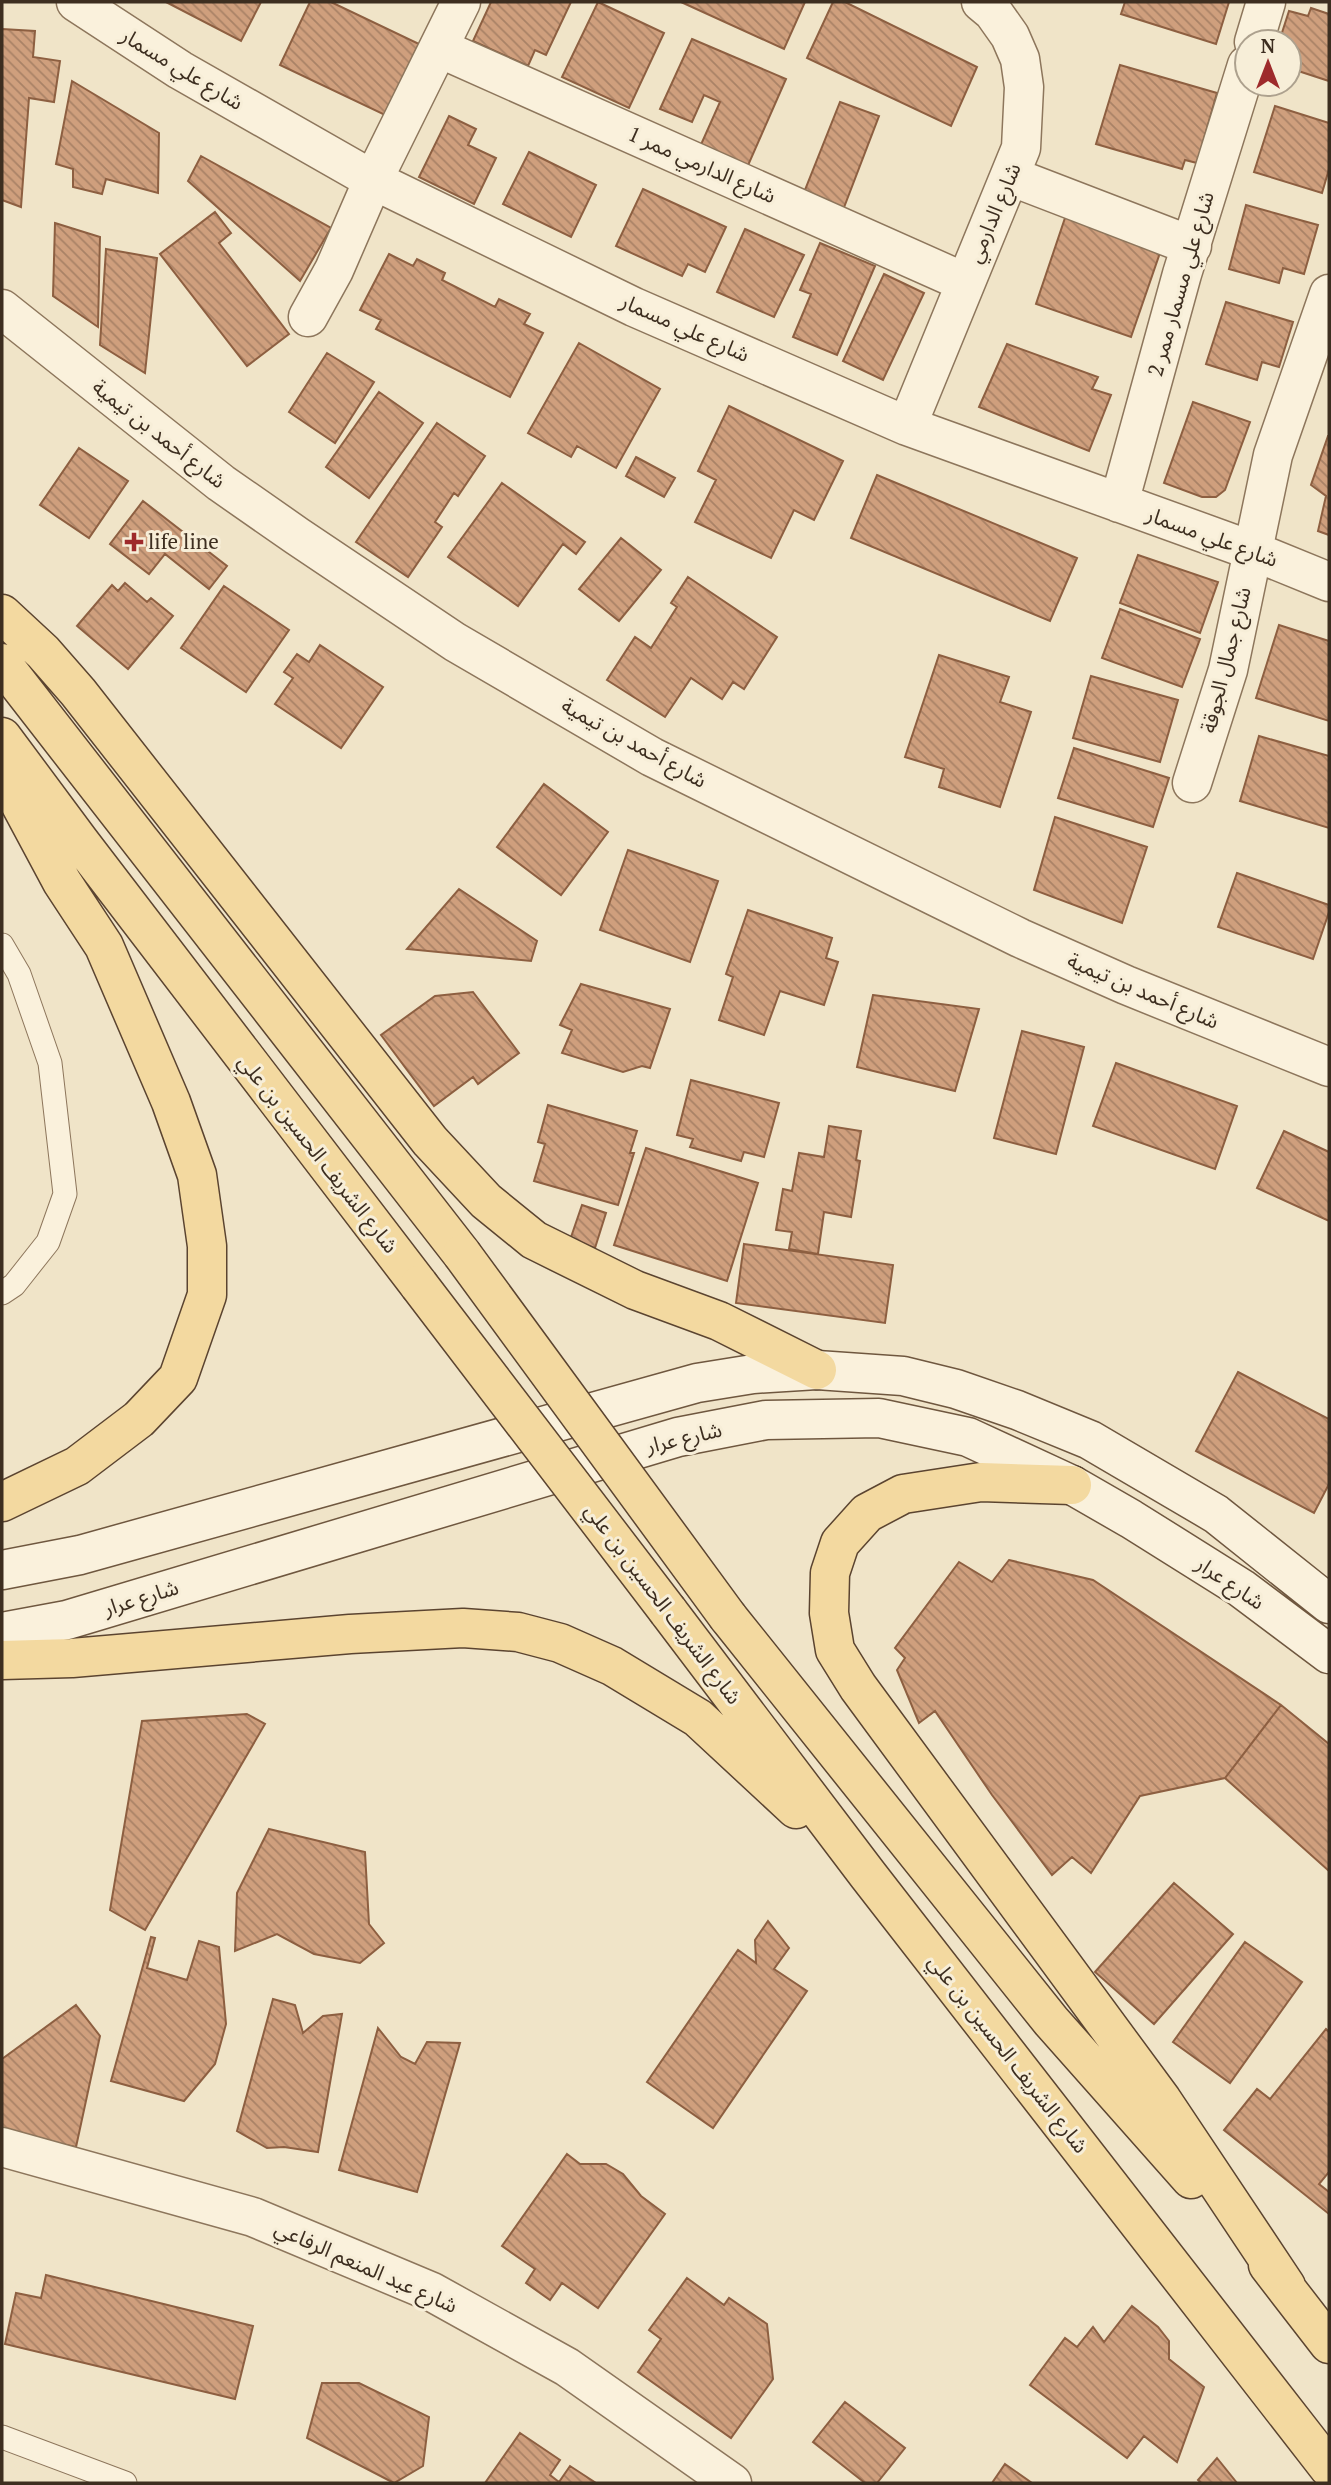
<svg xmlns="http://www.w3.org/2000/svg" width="1331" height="2485" font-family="'PT Serif','Noto Sans Arabic',serif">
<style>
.building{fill:url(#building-back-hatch);stroke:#8d5f41;stroke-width:2}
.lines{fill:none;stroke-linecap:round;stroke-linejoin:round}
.service-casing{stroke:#8d765c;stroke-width:25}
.minor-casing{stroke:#8d765c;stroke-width:41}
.tertiary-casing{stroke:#8d765c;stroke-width:41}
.secondary-casing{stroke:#6f573f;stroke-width:41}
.primary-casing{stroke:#5b4430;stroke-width:41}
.service{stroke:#faf1dc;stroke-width:23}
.minor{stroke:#faf1dc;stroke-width:38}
.tertiary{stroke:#faf1dc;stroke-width:38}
.secondary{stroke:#faf1dc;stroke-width:38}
.primary{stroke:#f3d9a0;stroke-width:38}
.primary-bridge-casing{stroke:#5b4430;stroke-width:41;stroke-linecap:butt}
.primary-bridge{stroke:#f3d9a0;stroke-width:38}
.poi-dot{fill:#9e2a2b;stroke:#f7eed8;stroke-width:2.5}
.labels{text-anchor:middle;stroke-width:6;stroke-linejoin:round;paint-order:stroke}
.street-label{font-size:21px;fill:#3d2e20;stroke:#f7eed8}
.poi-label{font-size:21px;fill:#3d2e20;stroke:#f7eed8;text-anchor:start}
</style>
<defs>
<pattern id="building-back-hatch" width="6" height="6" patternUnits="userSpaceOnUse" patternTransform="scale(1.75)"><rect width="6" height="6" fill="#cf9f7d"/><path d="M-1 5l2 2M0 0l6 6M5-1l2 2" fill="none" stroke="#a98266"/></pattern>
</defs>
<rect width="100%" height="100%" fill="#f0e4c8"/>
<!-- building -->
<path class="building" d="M166,2h95l-20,39z
M310,2h21l88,42 -34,71 -105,-50z
M491,2h80l-25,53 -11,-5 -7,16 -55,-25z
M598,2l66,31 -35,75 -67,-31z
M681,2h124l-21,47z
M833,2h12l132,65 -26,59 -144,-68z
M1125,2h104l-13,42 -95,-30z
M1311,8l18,6v67l-40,-13v-26h-10l10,-31 19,5z
M2,29l33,2 -2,26 27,4 -6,41 -25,-4 -8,109 -19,-7z
M692,39l94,40 -40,91 -47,-21 21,-47 -16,-7 -12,27 -32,-13z
M1120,65l97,28 -20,70 -12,-3 -3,9 -86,-25z
M72,81l87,52 -1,60 -52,-14 -4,15 -29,-7v-18l-17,-5z
M840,102l39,14 -36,94 -40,-15z
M1275,106l54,17v46l-7,24 -68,-21z
M449,116l27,13 -8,16 28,13 -22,46 -55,-27z
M529,152l67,33 -25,52 -68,-33z
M201,156l130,72 -31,53 -112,-100z
M643,189l83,38 -21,45 -17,-8 -6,12 -66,-30z
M1246,205l72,20 -14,49 -21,-6 -4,15 -50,-14z
M215,212l16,21 -12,10 70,91 -42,32 -87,-112z
M1066,215l96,32 -31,90 -95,-33z
M55,223l45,14 -2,90 -45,-31z
M745,229l59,26 -30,62 -57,-25z
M820,243l55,23 -38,89 -44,-18 18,-43 -11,-4z
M106,249l51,9 -12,115 -45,-28z
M389,254l24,12 4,-7 28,14 -3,7 53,27 4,-8 31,15 -6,10 19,9 -33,64 -134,-68 5,-9 -21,-10z
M884,274l40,19 -41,87 -40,-19z
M1226,302l67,20 -14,45 -17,-5 -5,18 -51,-16z
M579,343l81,46 -44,79 -39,-22 -6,11 -43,-24z
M1007,344l91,33 -6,12 19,6 -22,56 -110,-44z
M327,353l47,29 -39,61 -46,-31z
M379,392l44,31 -54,75 -43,-31z
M1193,402l57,20 -25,68 -9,7h-14l-38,-14z
M729,406l114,55 -29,59 -20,-10 -23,48 -76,-36 21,-42 -18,-9z
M437,423l48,33 -27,40 -4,-3 -19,29 7,5 -34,50 -52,-35z
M1328,436h1v99l-11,-4 8,-35 -15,-11z
M79,448l49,33 -39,57 -49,-33z
M636,457l39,21 -11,19 -38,-21z
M877,475l200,83 -27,63 -199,-83z
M502,483l83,59 -9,12 -13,-10 -45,62 -70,-49z
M143,501l84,65 -18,23 -44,-35 -16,20 -39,-30z
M621,538l40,32 -42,51 -40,-32z
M1138,555l80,27 -18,51 -80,-30z
M688,577l89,60 -33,52 -11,-7 -11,17 -31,-21 -26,39 -58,-37 28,-43 16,11 26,-41 -6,-4z
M125,583l22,19 4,-4 22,18 -45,53 -51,-43 35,-41 6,6z
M224,586l65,44 -43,62 -65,-44z
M1120,609l80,30 -18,48 -80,-29z
M1279,625l50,16v80l-73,-23z
M320,645l63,42 -42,61 -66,-44 18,-26 -9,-6 13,-18 12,8z
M939,655l70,22 -9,25 31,10 -31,95 -61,-20 5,-18 -39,-12z
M1091,676l87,24 -18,62 -87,-24z
M1259,736l70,20v72l-89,-27z
M1074,748l95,30 -16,49 -95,-29z
M544,784l64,48 -47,63 -64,-48z
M1055,817l92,30 -25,76 -88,-33z
M628,850l90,31 -28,81 -90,-32z
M1237,873l92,32v7l-16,47 -95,-32z
M459,889l78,52 -6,20 -124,-12z
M748,910l84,28 -6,20 12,4 -14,43 -44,-14 -16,44 -45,-15 14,-43 -7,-3z
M581,984l89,25 -20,59 -8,-2 -19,6 -61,-19 10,-23 -12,-5z
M473,992l46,61 -41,31 -5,-7 -39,29 -53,-71 54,-39z
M873,995l106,14 -24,82 -98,-24z
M1022,1031l62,16 -28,107 -62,-16z
M1116,1063l121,43 -22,63 -122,-43z
M691,1080l88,23 -15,54 -20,-5 -3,9 -51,-14 3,-8 -16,-4z
M548,1105l89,26 -7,22h4l-16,52 -84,-24 11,-37 -7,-2z
M829,1126l32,5 -5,29 4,1 -9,56 -27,-5 -6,42 -29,-5 3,-17 -16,-2 7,-41 9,2 7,-38 25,4z
M1284,1131l45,21v69l-72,-33z
M646,1148l112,35 -31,98 -113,-36z
M582,1205l24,8 -11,35 -25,-8z
M744,1244l149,21 -8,58 -149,-20z
M1238,1372l91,47v65l-15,29 -118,-62z
M1009,1560l84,20 188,125 -56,73 -85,18 -49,77 -19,-16 -20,18 -60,-80 -57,-84 -16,12 -22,-53 8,-12 -10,-10 64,-86 33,20z
M1281,1705l48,39v127l-104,-93z
M247,1714l18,10 -120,206 -35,-20 32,-189z
M269,1829l96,23 4,72 15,19 -24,20 -46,-9 -37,-20 -42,17 2,-58z
M1174,1883l59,51 -79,90 -59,-52z
M768,1921l21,27 -15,21 33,22 -94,137 -66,-46 91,-132 18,13 -1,-23z
M151,1937l4,1 -8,30 40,12 12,-39 20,6 7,77 -11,40 -31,37 -73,-20z
M1245,1942l57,40 -72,101 -57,-41z
M273,1999l22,6 8,28 20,-17 19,-2 -24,138 -34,-5 -17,1 -30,-17z
M76,2005l24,31 -24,111 -74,-15v-73z
M378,2028l23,29 14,7 12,-22 33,1 -43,149 -78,-22z
M1326,2029l3,3v140l-10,12 10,8v22l-105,-84 33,-41 13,10z
M567,2154l13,10h26l17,10 18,22 24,18 -67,94 -36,-25 -12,17 -24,-17 9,-14 -33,-23z
M46,2275l207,51 -18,73 -230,-55 11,-51 25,5z
M687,2278l37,27 5,-7 38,26 6,55 -42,59 -93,-66 23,-33 -12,-9z
M1132,2306l26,21 11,14v18l35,28 -27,75 -33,-26 -17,22 -97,-73 35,-47 12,9 16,-20 11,15z
M322,2383h37l70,34 -6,49 -29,17 -87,-45z
M845,2402l60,46 -28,35h-12l-52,-41z
M520,2433l40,27 -10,15 9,7 11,-16 26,17h-111z
M1217,2458l20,25h-36l-3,-3z
M1005,2464l27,19h-40z"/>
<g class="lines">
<!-- service casing -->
<g class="service-casing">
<path id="service" d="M2,945l17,29 31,89 15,131 -17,48 -34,43 -12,8
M2,2437l123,46"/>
</g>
<!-- minor casing -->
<g class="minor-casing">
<path id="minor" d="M76,2l104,68 193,110 261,127 273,119 346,125 76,31
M1254,42l12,-40
M439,48l525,234
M1010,176l182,70
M308,317l26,-47 39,-90 88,-178
M907,426l114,-278 3,-61 -4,-28 -10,-23 -17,-24 -12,-10
M1119,503l63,-229 65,-209
M1192,783l36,-113 45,-215 56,-161
M2,2147l251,70 179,75 135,75 165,116"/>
</g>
<!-- tertiary casing -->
<g class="tertiary-casing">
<path id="tertiary" d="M2,309l219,174 76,53 158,106 197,115 368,181 106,47 203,82"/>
</g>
<!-- secondary casing -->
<g class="secondary-casing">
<path id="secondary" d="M2,1570l78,-15 617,-172 56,-9 64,-4 86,6 53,13 61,21 73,30 126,74 113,90
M2,1632l65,-12 611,-183 88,-17 113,-2 89,19 104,48 59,34 110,69 88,66"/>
</g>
<!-- primary casing -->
<g class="primary-casing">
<path id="primary" d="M2,614l41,38 35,40 352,449 56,60 48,39 101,50 84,31 98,49
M2,663l460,591
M2,737l78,105 339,443
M2,770l60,112 42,64 67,156 26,73 10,71v49l-29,83 -39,41 -62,47 -75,36
M1072,1485l-91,-3 -78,12 -36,19 -27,30 -10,30 -1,40 6,37 23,37 304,413 124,186
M668,1611l200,264 461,593
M728,1617l323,404 140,158
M2,1660l70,-2 278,-24 113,-6 55,4 42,11 52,23 86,52 98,91
M1268,2265l61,79"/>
</g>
<!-- service -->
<use href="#service" class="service"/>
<!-- minor -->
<use href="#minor" class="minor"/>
<!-- tertiary -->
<use href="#tertiary" class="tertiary"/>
<!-- secondary -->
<use href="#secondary" class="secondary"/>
<!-- primary -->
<use href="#primary" class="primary"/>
<!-- primary-bridge casing -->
<g class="primary-bridge-casing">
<path id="primary-bridge" d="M462,1254l266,363
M419,1285l249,326"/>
</g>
<!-- primary-bridge -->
<use href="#primary-bridge" class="primary-bridge"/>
</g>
<!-- markers -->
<path class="poi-dot" d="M130.5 531.5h7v7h7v7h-7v7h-7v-7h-7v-7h7z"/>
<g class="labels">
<!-- street labels -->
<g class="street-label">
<text transform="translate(182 69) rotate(31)" y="7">شارع علي مسمار</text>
<text transform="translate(702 165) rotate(24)" y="7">شارع الدارمي ممر 1</text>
<text transform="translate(994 213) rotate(-67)" y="7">شارع الدارمي</text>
<text transform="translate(1181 284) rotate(-74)" y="7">شارع علي مسمار ممر 2</text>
<text transform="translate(685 328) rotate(24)" y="7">شارع علي مسمار</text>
<text transform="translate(159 434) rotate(38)" y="7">شارع أحمد بن تيمية</text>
<text transform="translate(1212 537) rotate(20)" y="7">شارع علي مسمار</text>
<text transform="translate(1226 660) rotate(-76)" y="7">شارع جمال الجوقة</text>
<text transform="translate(634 743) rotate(29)" y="7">شارع أحمد بن تيمية</text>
<text transform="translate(1143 991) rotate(23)" y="7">شارع أحمد بن تيمية</text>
<text transform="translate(318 1154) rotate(52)" y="7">شارع الشريف الحسين بن علي</text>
<text transform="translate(684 1438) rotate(-13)" y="7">شارع عرار</text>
<text transform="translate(1230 1583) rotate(34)" y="7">شارع عرار</text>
<text transform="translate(141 1598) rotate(-17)" y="7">شارع عرار</text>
<text transform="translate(663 1604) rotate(53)" y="7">شارع الشريف الحسين بن علي</text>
<text transform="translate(1008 2054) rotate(52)" y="7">شارع الشريف الحسين بن علي</text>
<text transform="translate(366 2267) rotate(24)" y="7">شارع عبد المنعم الرفاعي</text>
</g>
<!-- poi labels -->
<g class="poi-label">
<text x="148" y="549">life line</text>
</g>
</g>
<!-- border -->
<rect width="1331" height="2485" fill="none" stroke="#3d2e20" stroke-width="7"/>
<!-- north arrow -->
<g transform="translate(1268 63)"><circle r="33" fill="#f7eed8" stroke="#ada18e" stroke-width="2"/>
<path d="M0-5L12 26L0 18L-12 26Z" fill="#9e2a2b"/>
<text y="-10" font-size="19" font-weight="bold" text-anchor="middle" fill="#3d2e20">N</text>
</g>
</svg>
